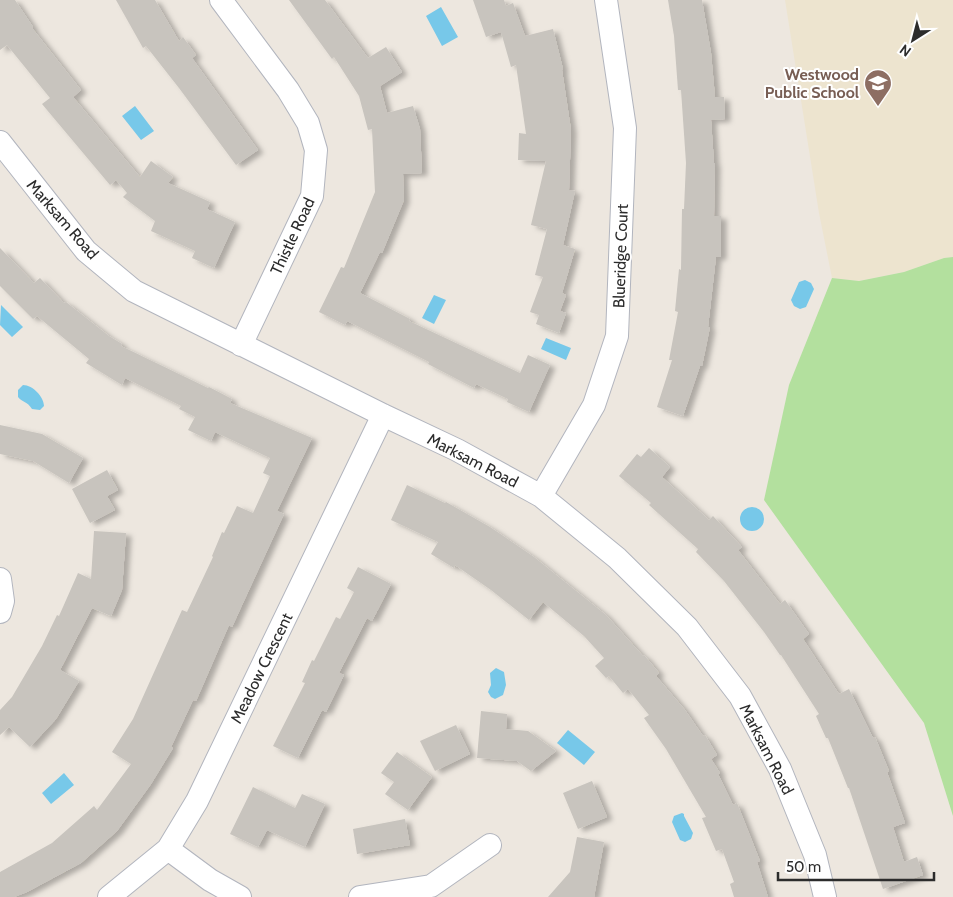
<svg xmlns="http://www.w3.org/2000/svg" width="953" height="897" font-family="Cabin,sans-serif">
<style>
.education{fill:#ede4cf}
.green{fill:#b3e09e}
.water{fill:#77c8e9}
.building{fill:#c8c4be;filter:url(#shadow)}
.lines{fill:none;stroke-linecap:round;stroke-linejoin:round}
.street-casing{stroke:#b2b5be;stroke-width:24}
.street{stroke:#fff;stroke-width:22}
.labels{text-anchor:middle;stroke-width:4;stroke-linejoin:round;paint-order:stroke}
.education-label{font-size:16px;font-weight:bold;fill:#785e54;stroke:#fff;text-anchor:end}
.street-label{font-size:16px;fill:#2c2c2c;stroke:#fff}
</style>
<defs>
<filter id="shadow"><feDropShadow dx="5.5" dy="3" stdDeviation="2.5" flood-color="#0004"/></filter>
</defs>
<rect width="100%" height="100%" fill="#ede7df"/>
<!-- education -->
<path class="education" d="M785,0h168v257l-9,1 -40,14 -45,9 -27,-3 -13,-65z"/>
<!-- green -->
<path class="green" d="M953,257v559l-29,-93 -160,-223 25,-115 43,-107 27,3 45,-9 40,-14z"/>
<!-- water -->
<path class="water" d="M441,7l17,30 -16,9 -16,-30z
M135,106l19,25 -13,9 -19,-24z
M805,280l6,3 3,6 -8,18 -6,2 -6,-3 -3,-6 8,-18z
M434,295l12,5 -12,24 -12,-6z
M1,305l22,22 -11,10 -12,-12z
M546,338l25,10 -5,12 -25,-11z
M23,385c10,0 21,12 21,21l-4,4 -8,-1c-5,-8 -9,-6 -14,-12v-7z
M740 519a12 12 0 1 1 24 0a12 12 0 1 1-24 0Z
M496,668l8,4 2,13 -3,10 -8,4 -4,-2 -3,-5 3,-7 -1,-12z
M568,730l27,22 -11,13 -27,-22z
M64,773l10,12 -23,19 -9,-11z
M682,813l2,1v2l9,17 -2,6 -6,3 -5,-2 -8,-18 2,-6z"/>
<!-- building -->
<path class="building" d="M0,0h15l18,27 -1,1 49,62 -8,7 67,80 11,-16 22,16 -5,6 42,19 -3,7 28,13 -21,46 -22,-10 3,-7 -44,-20 4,-10 -32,-24 4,-4 -11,-13 -6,5 -68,-81 8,-6 -43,-53 -7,5z
M116,0h39l24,41 4,-4 13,18 -4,3 66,92 -22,15 -57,-77 -33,-42 -3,2z
M289,0h36l43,58 18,-11 16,25 -22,14 7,27 26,-7 7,23 2,44 -19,1 1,26 -22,53 -2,-1 -20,41 50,26 -1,2 111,52 8,-18 22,10 -21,47 -22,-10 1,-3 -32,-15 -2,4 -46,-24 1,-2 -82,-41 -2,4 -26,-13 22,-45 3,1 31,-76 -3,-63 -4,1 -9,-34 -25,-39 -2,2z
M473,0h31l2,6 7,-3 12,33 28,-7 10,40 -1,1 9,60 -2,60 6,1 -12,54 12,4 -13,44 4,2 -6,16 6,2 -7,20 -23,-9 3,-9 -9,-3 13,-35 -8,-2 12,-46 -16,-4 15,-64 -28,-1 1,-27 7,1 -10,-69 -5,2 -10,-35 -15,5z
M668,0h34l9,53 4,44h9l1,22 -14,1 3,43h1l-1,53h7v41h-5l-8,70h2l-8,39h-2l-17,50 -26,-9 15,-47h-3l9,-48 -3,-1 4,-42 2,1 1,-61h2l2,-46 -5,-73h-3l-4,-54z
M0,248l34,35 6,-5 24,25 2,-1 43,34 13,8 -1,2 87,42 1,-1 23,12 -2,4 82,35 -35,73 7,3 -36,78 -16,35 -3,-2 -33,76 -3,-1 -22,47 2,1 -22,36 -34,47 -36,32 -54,29 -13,5h-14v-25l52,-29 42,-37 3,4 34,-46 -19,-12 21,-33 49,-109 5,2 26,-55 -1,-1 10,-24 2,1 13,-27 16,7 17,-37 -7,-3 7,-15 -55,-26 -4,9 -23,-11 7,-13 -16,-8 2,-3 -56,-28 -3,7 -36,-22 3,-4 -52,-43 -4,3 -33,-33z
M0,425l42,9 41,24 -14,25 -36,-22 -33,-7z
M649,448l21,19 -8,10 47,43 4,-4 29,31 -4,3 42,54 5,-4 24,34 -6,5 36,55 10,-5 24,49 2,-1 14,34 -2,1 18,51 -12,4 11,35 13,-5 6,18 -40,14 -34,-101h-1l-20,-50h-2l-10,-22 3,-2 -38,-59h-1l-16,-23 -40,-51 -28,-29 2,-3 -49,-44 2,-2 -32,-27 18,-22 4,3z
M107,470l11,20 -11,6 8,14 -25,13 -18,-34z
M407,485l38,18 1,-1 44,25 44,30 72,58 37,41 1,-1 15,18 -3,3 29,34 18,26 2,-1 12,20 -6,4 9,14 -2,1 15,31 4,-2 23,58 -3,1 11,35h-34l-4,-13 4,-2 -12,-33 -6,2 -14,-33 4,-1 -40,-68 -22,-31 5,-3 -21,-26 -5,4 -14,-17 -3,2 -11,-12 9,-8 -20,-22 -41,-34 -14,18 -38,-30 -36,-25 -1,3 -23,-14 7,-12 -47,-22z
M94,531l32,2 -4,57 -11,26 -19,-8 -32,62 19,11 -23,38 -26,28 -21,-20 -9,8v-25l12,-13 30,-51 15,-31 2,1 19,-43 13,6z
M358,567l33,17 -19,37 -5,-3 -28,55 5,2 -18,37 -4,-2 -24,48 -25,-12 32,-63 -3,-1 10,-22 2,1 22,-44 4,2 14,-27 -7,-4z
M481,711l26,3 -1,15 22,2 28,20 -25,20 -14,-10 -40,-3z
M456,725l14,29 -35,17 -15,-30z
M397,752l35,25 -24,33 -23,-16 9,-12 -13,-9z
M592,781l15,36 -29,12 -15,-36z
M253,787l42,21 7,-14 23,10 -20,43 -38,-17 -9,17 -28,-13z
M405,819l5,26 -53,9 -4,-25z
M577,837l27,5 -10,55h-46l22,-25z"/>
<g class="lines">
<!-- street casing -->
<g class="street-casing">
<path id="street" d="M221,0l67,90 20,33 8,27 -4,46 -71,149
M0,142l86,109 48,40 249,124 74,35 84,46 76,62 70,69 53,69 40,73 35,86 10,42
M541,496l53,-91 23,-69 8,-208 -19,-128
M0,579l3,22 -3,11
M168,849l42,31 30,17
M109,897l59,-48 29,-48 186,-386
M360,897l71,-11 59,-41"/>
</g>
<!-- street -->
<use href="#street" class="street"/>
</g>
<!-- icons -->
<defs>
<g id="school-pin" transform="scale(1.4375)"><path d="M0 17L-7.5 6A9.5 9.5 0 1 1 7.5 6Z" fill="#8d6e63" stroke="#fff"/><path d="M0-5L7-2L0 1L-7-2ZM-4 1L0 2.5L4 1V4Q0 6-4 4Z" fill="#fff"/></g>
</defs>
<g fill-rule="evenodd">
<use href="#school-pin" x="878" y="83"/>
</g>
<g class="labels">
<!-- education labels -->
<g class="education-label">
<text x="859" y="80">Westwood<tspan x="859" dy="18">Public School</tspan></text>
</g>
<!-- street labels -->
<g class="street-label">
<text transform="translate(63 219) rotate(49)" y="6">Marksam Road</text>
<text transform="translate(292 236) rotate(-65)" y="6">Thistle Road</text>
<text transform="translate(620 256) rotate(-88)" y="6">Blueridge Court</text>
<text transform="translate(473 460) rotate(27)" y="6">Marksam Road</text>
<text transform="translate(261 668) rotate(-64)" y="6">Meadow Crescent</text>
<text transform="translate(767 749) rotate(63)" y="6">Marksam Road</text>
</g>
</g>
<!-- north arrow -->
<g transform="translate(913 40) rotate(216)" stroke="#ffffff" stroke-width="4" paint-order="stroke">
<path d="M0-4L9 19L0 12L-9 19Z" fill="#2c2c2c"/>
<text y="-8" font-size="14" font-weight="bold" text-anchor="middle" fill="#2c2c2c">N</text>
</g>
<!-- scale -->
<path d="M778 872v8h156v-8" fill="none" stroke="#2c2c2c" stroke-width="2.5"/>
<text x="786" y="872" font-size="15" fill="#2c2c2c" stroke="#ffffff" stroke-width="4" paint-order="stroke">50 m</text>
</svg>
